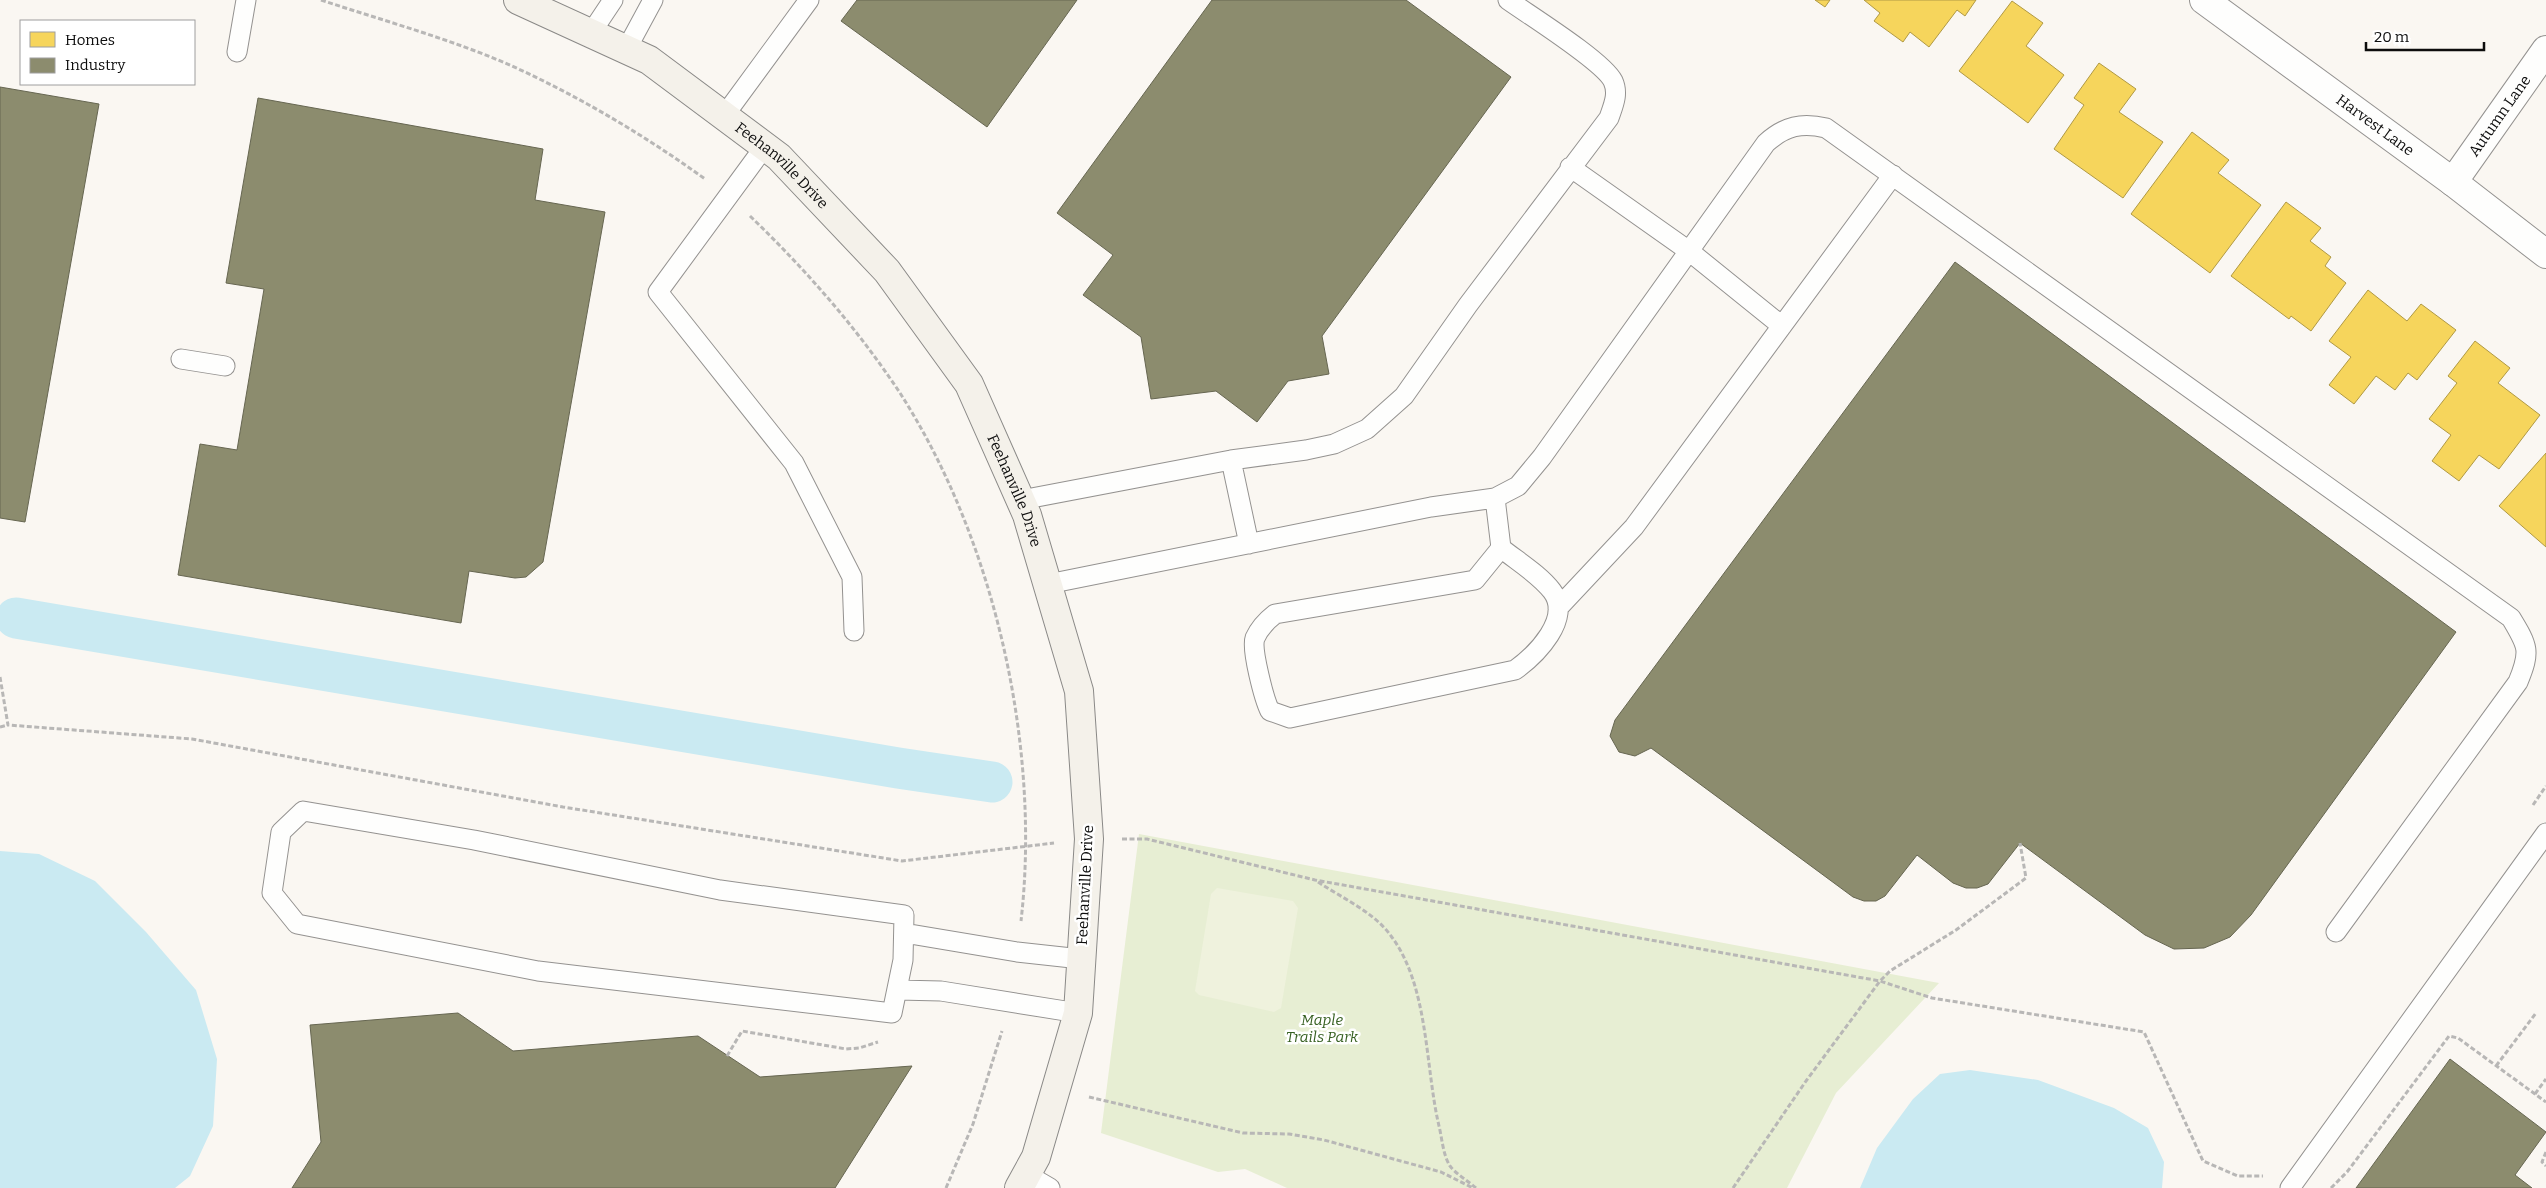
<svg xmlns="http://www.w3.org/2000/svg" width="2546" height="1188" font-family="Bitter,serif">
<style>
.green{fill:#e7eed3}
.pitch{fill:#eff2dd}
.water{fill:#caeaf2}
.homes{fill:#f6d55c;stroke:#b09944}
.industry{fill:#8c8c6e;stroke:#666651}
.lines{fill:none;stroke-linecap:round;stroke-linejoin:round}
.canal{stroke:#caeaf2;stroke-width:41}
.lane-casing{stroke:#949290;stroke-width:21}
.street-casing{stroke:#949290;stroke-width:30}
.secondary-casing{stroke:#8a8987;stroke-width:30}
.path{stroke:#b8b7b6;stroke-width:3;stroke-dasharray:5 2.5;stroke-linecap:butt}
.lane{stroke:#fefefd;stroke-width:19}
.street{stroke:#fefefd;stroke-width:28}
.secondary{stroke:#f4f1ea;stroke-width:28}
.labels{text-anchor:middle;stroke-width:5;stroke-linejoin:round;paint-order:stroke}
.street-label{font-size:15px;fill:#0d0d0d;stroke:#fff}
.park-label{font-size:15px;font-style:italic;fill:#376022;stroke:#fff}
</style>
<rect width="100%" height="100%" fill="#faf7f2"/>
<!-- green -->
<path class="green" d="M1139,834l800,149 -103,110 -49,95h-500l-42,-19 -27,3 -117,-39z"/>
<!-- pitch -->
<path class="pitch" d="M1217,888l76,13 5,7 -17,100 -7,4 -75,-17 -4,-4 16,-97z"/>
<!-- water -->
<path class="water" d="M0,851l39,3 56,27 51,51 50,58 21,69 -4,67 -23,50 -15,12h-175z
M1970,1070l68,10 76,28 34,20 16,34 -2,26h-302l17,-40 36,-49 27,-25z"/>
<!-- homes -->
<path class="homes" d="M1815,0h15l-5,7z
M1864,0h112l-11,16 -8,-6 -28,37 -19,-15 -7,10 -29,-21 6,-8z
M2012,1l31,22 -17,23 38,29 -36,48 -69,-52z
M2099,63l37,26 -17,23 44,30 -40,56 -69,-49 30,-44 -10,-7z
M2192,132l37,28 -11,13 43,32 -51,68 -79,-59z
M2286,202l35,26 -11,13 21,16 -6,9 21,17 -35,48 -20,-15 -2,3 -58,-43z
M2368,290l39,31 14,-17 35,26 -39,50 -9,-7 -13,17 -19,-14 -22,28 -25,-19 22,-28 -22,-16z
M2475,341l35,27 -12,15 42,32 -41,54 -20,-14 -20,26 -27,-20 19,-26 -22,-16 28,-36 -9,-7z
M2546,453v94l-47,-41z"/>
<!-- industry -->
<path class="industry" d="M857,0h220l-90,127 -146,-106z
M1212,0h194l105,77 -189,259 7,38 -41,7 -31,41 -41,-31 -65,8 -10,-62 -58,-42 30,-40 -56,-42z
M0,87l99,17 -74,418 -25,-4z
M258,98l285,51 -8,51 70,12 -62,350 -17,15 -11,1 -46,-7 -8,52 -283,-48 22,-131 37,6 27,-161 -38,-6z
M1955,262l501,370 -205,283 -21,22 -26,11 -30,1 -29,-14 -125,-92 -32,41 -11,4h-11l-13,-5 -36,-28 -32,41 -9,5h-12l-11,-4 -202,-149 -16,8 -16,-4 -9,-16 5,-16z
M458,1013l55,38 185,-15 62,41 152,-11 -77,122h-543l29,-46 -11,-117z
M2450,1059l96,73 -31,43 17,13h-176z"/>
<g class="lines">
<!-- canal -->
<path class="canal" d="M16,618l882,150 94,14"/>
<!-- lane casing -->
<g class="lane-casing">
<path id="lane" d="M591,33l22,-33
M626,50l27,-50
M237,52l9,-52
M724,116l85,-116
M765,146l-107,146 136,171 58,114 2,54
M1570,167l119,84 93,75
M181,359l44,7
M1231,460l18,84
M1495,498l6,50 -26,32 -200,34c-9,7 -15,13 -20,24 -4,11 9,61 15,73l20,7 225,-48c21,-15 58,-52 37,-79 -13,-17 -35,-30 -51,-43
M1021,500l210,-40 75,-10 28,-6 33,-15 37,-33 64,-91 141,-187c4,-12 10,-24 4,-37 -10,-20 -84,-66 -105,-81
M1048,584l383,-77 64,-9 23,-12 24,-29 224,-314c19,-17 36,-21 60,-15l685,490c17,28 20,33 7,64l-182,250
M1558,608l76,-81 259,-352
M303,811l171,29 246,50 184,25 -1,45 -11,53 -354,-42 -241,-47 -25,-31 9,-61z
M904,933l113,19 64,7
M898,990l43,1 137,22
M1026,1174l24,14
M2290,1188l256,-355"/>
</g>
<!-- street casing -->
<g class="street-casing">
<g id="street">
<path id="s1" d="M2204,0l249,182 93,72"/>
<path id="s2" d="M2453,182l93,-132"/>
</g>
</g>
<!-- secondary casing -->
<g class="secondary-casing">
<g id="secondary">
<path id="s3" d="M518,0l131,60 130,97 108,114 82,113 58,131 52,176 10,148 -11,174 -42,144 -17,31"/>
</g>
</g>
<!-- path -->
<path class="path" d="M321,0c63,21 130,39 191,66 68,31 132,69 193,113
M750,216c56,54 107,112 150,177 95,148 141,354 121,528
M0,677l8,48 184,14 371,68 339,54 152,-18
M0,727l8,-2
M2533,805l13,-19
M1122,839h25l168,41 565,101 52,17 212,34 59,129 35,15h25
M1318,882c24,16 56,30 73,54 38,50 34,131 48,190 3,12 4,29 11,40 6,8 18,15 26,22
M727,1056l15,-25 104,18 13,-1 19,-6
M2496,1066l40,-53
M2535,1094l11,-15
M1089,1097l154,36 46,1 35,6 117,32 32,16
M2546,1152l-4,10 4,4
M946,1188l27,-64 29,-93
M1733,1188l73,-107 74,-100 10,-10 66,-41 70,-52 -6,-35
M2331,1188l16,-16 102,-136 9,2 88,64"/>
<!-- lane -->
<use href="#lane" class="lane"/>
<!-- street -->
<use href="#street" class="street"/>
<!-- secondary -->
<use href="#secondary" class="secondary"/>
</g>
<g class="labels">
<!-- street labels -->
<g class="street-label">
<text dy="5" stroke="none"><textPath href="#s2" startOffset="81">Autumn Lane</textPath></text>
<text dy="5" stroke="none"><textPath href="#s1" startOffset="212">Harvest Lane</textPath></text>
<text dy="5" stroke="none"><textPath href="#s3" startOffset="314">Feehanville Drive</textPath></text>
<text dy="5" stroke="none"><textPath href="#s3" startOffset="719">Feehanville Drive</textPath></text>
<text transform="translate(1085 885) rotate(-87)" y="5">Feehanville Drive</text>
</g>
<!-- park labels -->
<g class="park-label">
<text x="1322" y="1025">Maple<tspan x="1322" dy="17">Trails Park</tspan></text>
</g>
</g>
<!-- legend -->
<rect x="20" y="20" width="175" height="65" fill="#ffffff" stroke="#9e9e9e"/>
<rect x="30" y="32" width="25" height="15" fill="#f6d55c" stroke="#9e9e9e"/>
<text x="65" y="45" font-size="15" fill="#0d0d0d">Homes</text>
<rect x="30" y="58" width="25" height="15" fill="#8c8c6e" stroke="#9e9e9e"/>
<text x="65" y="70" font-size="15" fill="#0d0d0d">Industry</text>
<!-- scale -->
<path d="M2366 42v8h118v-8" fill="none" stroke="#0d0d0d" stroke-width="2.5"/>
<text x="2374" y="42" font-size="15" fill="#0d0d0d" stroke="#ffffff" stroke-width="4" paint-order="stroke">20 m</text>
</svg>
